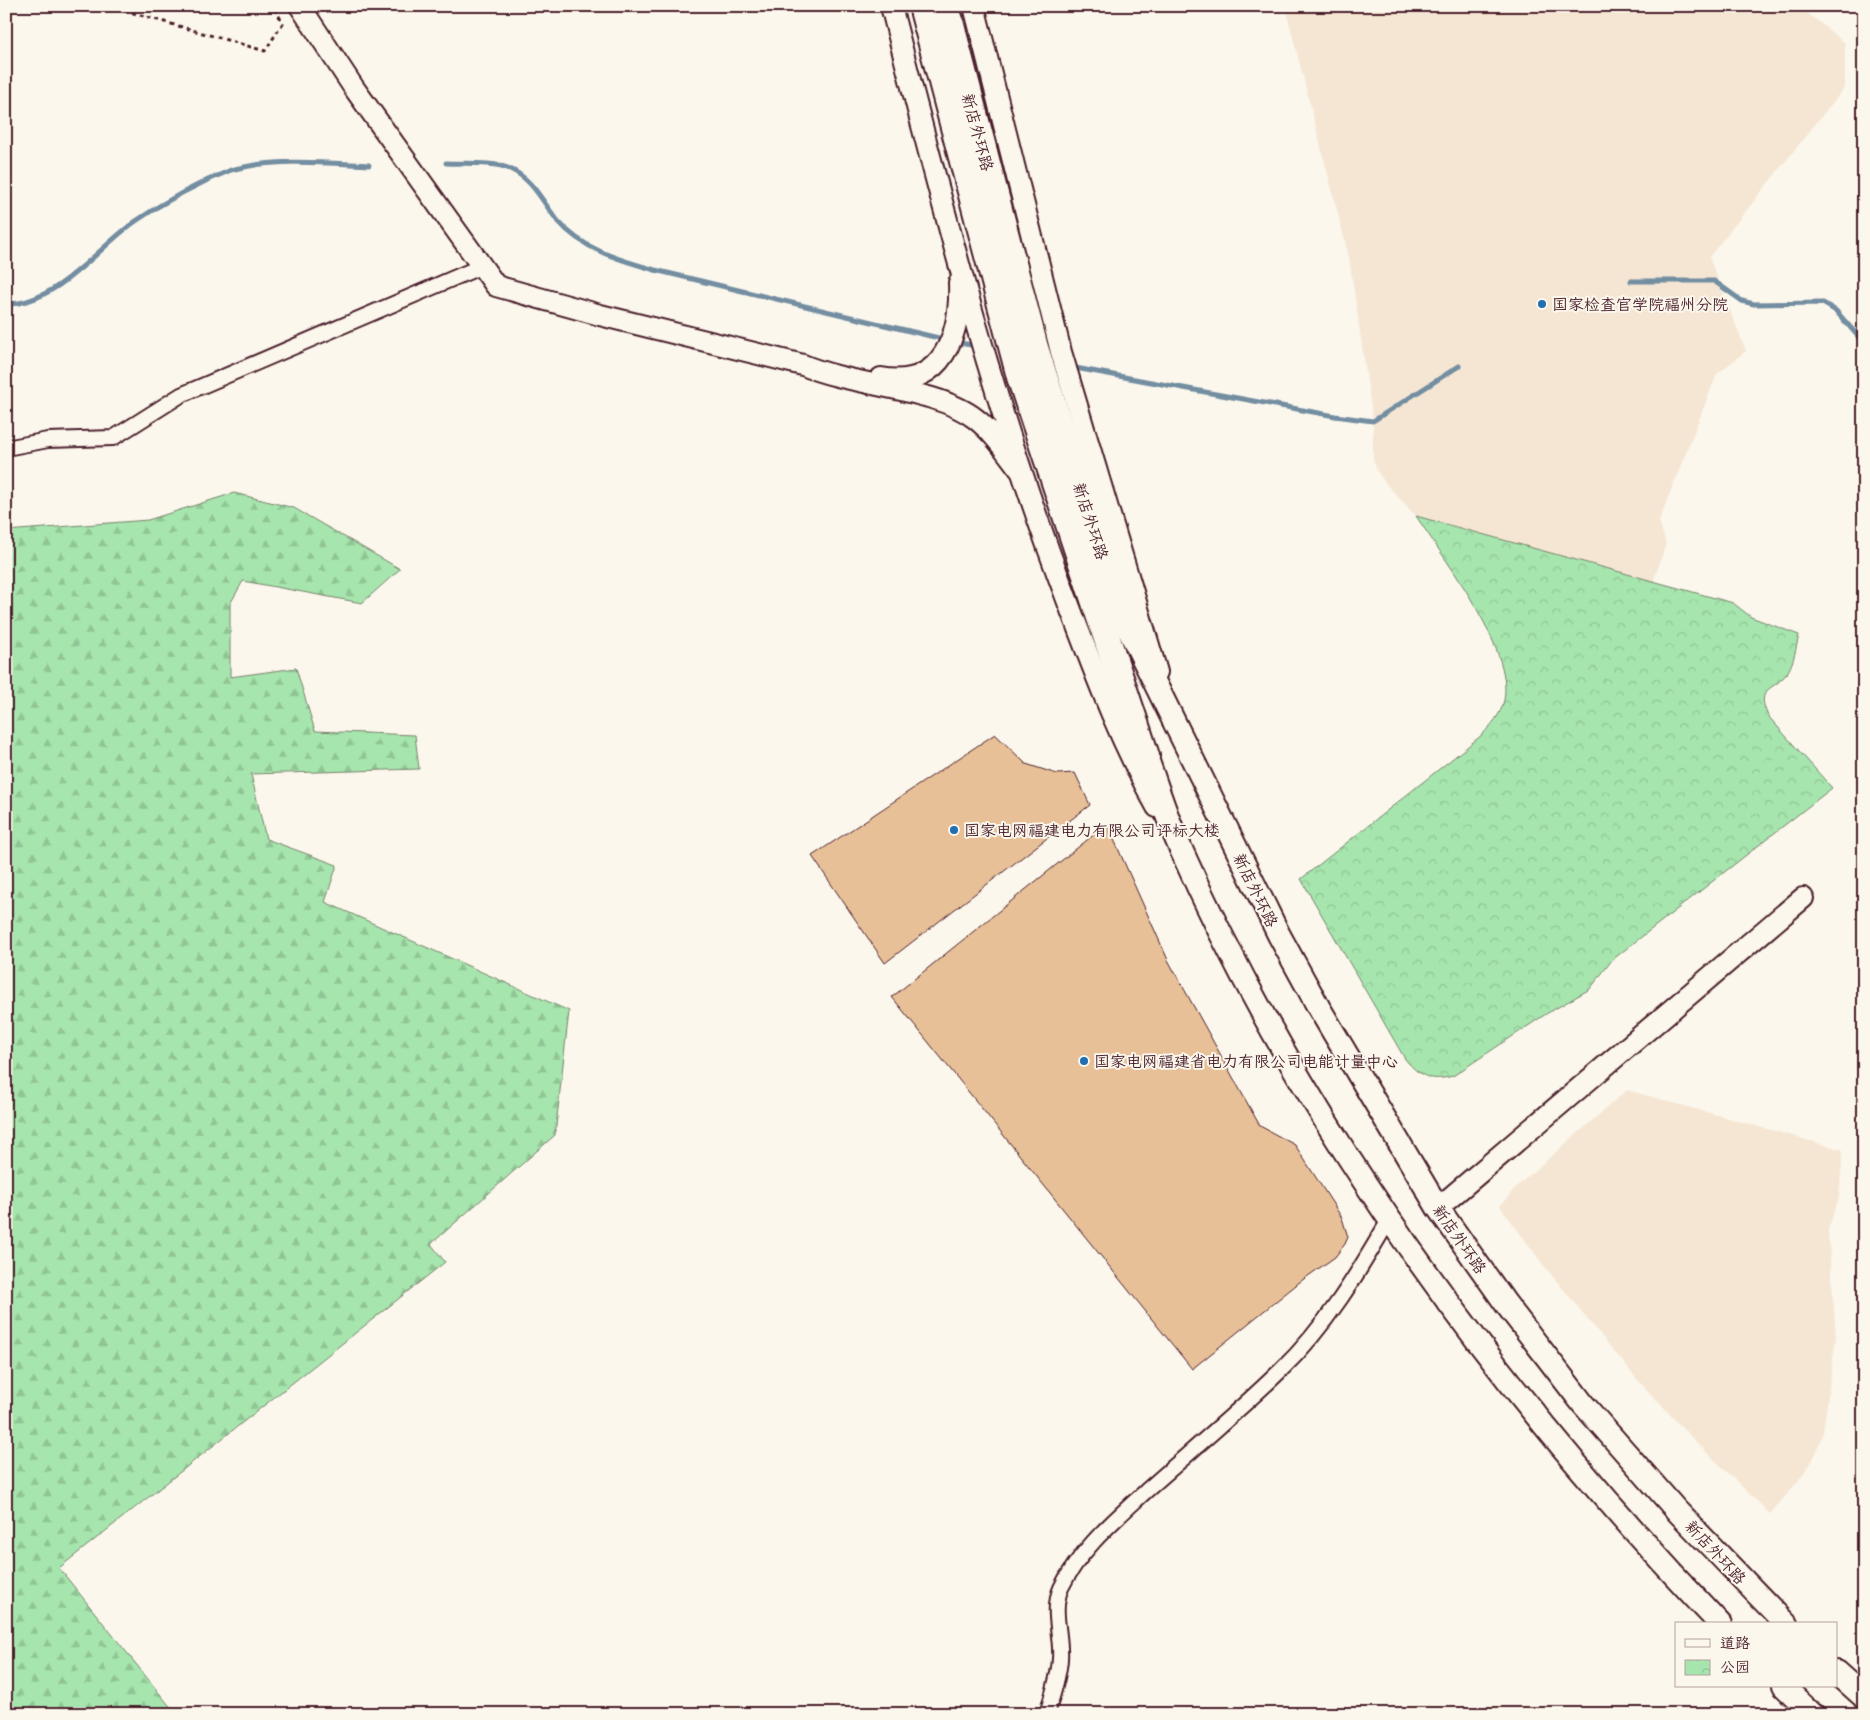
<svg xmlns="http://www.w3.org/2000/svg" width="1870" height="1720" font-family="'Patrick Hand','LXGW WenKai TC',sans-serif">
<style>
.built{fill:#f5e6d3}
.forest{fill:url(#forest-firs);stroke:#78826c}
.park{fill:url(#park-crowns);stroke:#78826c}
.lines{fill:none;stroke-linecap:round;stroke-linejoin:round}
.stream{stroke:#738da1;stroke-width:5}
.building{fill:#e7c098;stroke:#4a1f2b}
.street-casing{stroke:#4a1f2b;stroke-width:18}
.secondary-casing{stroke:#4a1f2b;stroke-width:24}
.primary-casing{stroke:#4a1f2b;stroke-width:26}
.highway-casing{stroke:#4a1f2b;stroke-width:30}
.path{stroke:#4a1f2b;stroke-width:3;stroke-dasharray:4 4;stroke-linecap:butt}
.street{stroke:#fbf7ec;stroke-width:14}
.secondary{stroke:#fbf7ec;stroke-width:20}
.primary{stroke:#fbf7ec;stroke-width:22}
.highway{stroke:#fbf7ec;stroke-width:26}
.poi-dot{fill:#1f6fb2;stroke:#fbf7ec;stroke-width:2}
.labels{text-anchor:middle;stroke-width:4;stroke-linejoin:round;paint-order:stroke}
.street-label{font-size:16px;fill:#4a1f2b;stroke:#fbf7ec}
.poi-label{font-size:16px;fill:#4a1f2b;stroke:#fbf7ec;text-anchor:start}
</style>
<defs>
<pattern id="forest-firs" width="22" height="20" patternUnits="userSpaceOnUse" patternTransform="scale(1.25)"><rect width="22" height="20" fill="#a6e5ad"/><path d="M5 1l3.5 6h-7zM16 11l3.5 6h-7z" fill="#90c495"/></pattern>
<pattern id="park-crowns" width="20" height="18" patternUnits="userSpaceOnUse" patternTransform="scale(1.25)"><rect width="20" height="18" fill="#a6e5ad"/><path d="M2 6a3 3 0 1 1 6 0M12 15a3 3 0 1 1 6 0" fill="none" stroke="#90c495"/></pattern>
</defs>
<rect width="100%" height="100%" fill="#fbf7ec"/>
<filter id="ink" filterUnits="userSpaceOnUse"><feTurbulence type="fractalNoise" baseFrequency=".02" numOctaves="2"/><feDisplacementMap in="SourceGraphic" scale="10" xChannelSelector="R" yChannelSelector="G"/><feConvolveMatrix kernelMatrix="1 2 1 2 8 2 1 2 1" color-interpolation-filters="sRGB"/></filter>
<g filter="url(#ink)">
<!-- built -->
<path class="built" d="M1285,6h514l46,37v44l-136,170 37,94 -29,23 -58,147 7,23 -13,38 -237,-66 -30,-32 -9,-13 -4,-13v-37l-24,-164z
M1627,1090l216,60 -4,47 -11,33 8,107 -13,96 -8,22 -15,24 -30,35 -78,-76 -56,-60 -91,-111 -45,-61 16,-19z"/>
<!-- forest -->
<path class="forest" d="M234,493l60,15 106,61 -38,34 -119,-22 -13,23v73l66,-9 19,63 100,4 4,34 -168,5 15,65 71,26 -12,37 244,109 -14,124 -124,109 14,18 -386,306 117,146h-170v-1183l142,-11z"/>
<!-- park -->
<path class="park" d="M1416,516l317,87 18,14 48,18c-3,12 -5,28 -12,38 -12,18 -33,13 -19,43l64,72 -220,172 -22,29 -44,25 -93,62c-22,6 -33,1 -48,-17l-104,-180 181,-144c9,-10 19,-20 22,-35 10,-52 -60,-141 -88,-184z"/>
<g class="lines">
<!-- stream -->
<path class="stream" d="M446,163c18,1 48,-2 64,6 24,11 32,33 48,52 25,29 62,39 97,49l292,70
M1631,281h83l28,20 12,3 69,-1 13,8 28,32
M6,304c50,1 91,-56 130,-83 29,-20 63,-38 95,-51 43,-12 94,-7 138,-5
M955,342l21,4
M1070,367l265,49 38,5 86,-55"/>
</g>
<!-- building -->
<path class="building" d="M995,734l31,30 31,10 18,-1 15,32 -205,158 -73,-107z
M1107,824l61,136 92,166 35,19 47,73 6,19 -3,7 -10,13 -34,24 -109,88 -300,-372z"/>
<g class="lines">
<!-- street casing -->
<g class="street-casing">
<path id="street" d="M6,448l42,-8 65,-2 68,-43 301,-129
M1047,1714c5,-18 12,-37 13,-55 2,-24 -9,-48 1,-71 18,-38 55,-69 85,-97 45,-40 92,-79 135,-121 45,-43 77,-97 108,-150"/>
</g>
<!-- secondary casing -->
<g class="secondary-casing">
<path id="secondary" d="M300,6l54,82 142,198 104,29 203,50c49,21 134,23 173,54 18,14 31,34 45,52
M891,6c51,199 102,399 175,591 27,71 53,143 91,210
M974,6l87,346 96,320
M881,378c62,12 80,-45 78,-95
M1438,1208l365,-310"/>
</g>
<!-- primary casing -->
<g class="primary-casing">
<path id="primary" d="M1126,624l153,311 40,73 119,200 68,96 77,100 94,107 109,113
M1146,756c11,30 20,61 33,89 129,291 322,549 541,779
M1836,1672l28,25
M1784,1686l29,28"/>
</g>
<!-- highway casing -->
<g class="highway-casing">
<path id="highway" d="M922,6l98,371 126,379
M946,6l89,342 57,180 34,96"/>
</g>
<!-- path -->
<path class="path" d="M109,6l156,45 18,-28 -10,-17"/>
<!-- street -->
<use href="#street" class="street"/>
<!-- secondary -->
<use href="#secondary" class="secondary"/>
<!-- primary -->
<use href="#primary" class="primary"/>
<!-- highway -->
<use href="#highway" class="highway"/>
</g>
</g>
<!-- markers -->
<g class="poi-dot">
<circle cx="1542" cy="304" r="5"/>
<circle cx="954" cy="830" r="5"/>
<circle cx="1084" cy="1061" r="5"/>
</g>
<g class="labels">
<!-- street labels -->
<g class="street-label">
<text transform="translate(978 132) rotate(75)" y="6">新店外环路</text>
<text transform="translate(1091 521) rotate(72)" y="6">新店外环路</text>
<text transform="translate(1256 890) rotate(64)" y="6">新店外环路</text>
<text transform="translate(1460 1239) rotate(55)" y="6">新店外环路</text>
<text transform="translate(1716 1552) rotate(47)" y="6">新店外环路</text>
</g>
<!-- poi labels -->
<g class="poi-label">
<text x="1552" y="310">国家检查官学院福州分院</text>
<text x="964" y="836">国家电网福建电力有限公司评标大楼</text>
<text x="1094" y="1067">国家电网福建省电力有限公司电能计量中心</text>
</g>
</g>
<!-- margin -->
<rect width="1870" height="1720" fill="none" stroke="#fbf7ec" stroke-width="25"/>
<rect x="12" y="12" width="1845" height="1695" fill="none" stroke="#4a1f2b" stroke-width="2" filter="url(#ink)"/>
<!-- legend -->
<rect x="1675" y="1622" width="162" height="65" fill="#fbf7ec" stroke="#b4a19f"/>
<rect x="1685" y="1639" width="25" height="8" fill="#fbf7ec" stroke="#b4a19f"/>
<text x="1720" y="1648" font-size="15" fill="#4a1f2b">道路</text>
<rect x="1685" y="1660" width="25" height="15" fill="url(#park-crowns)" stroke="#b4a19f"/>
<text x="1720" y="1672" font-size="15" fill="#4a1f2b">公园</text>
</svg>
